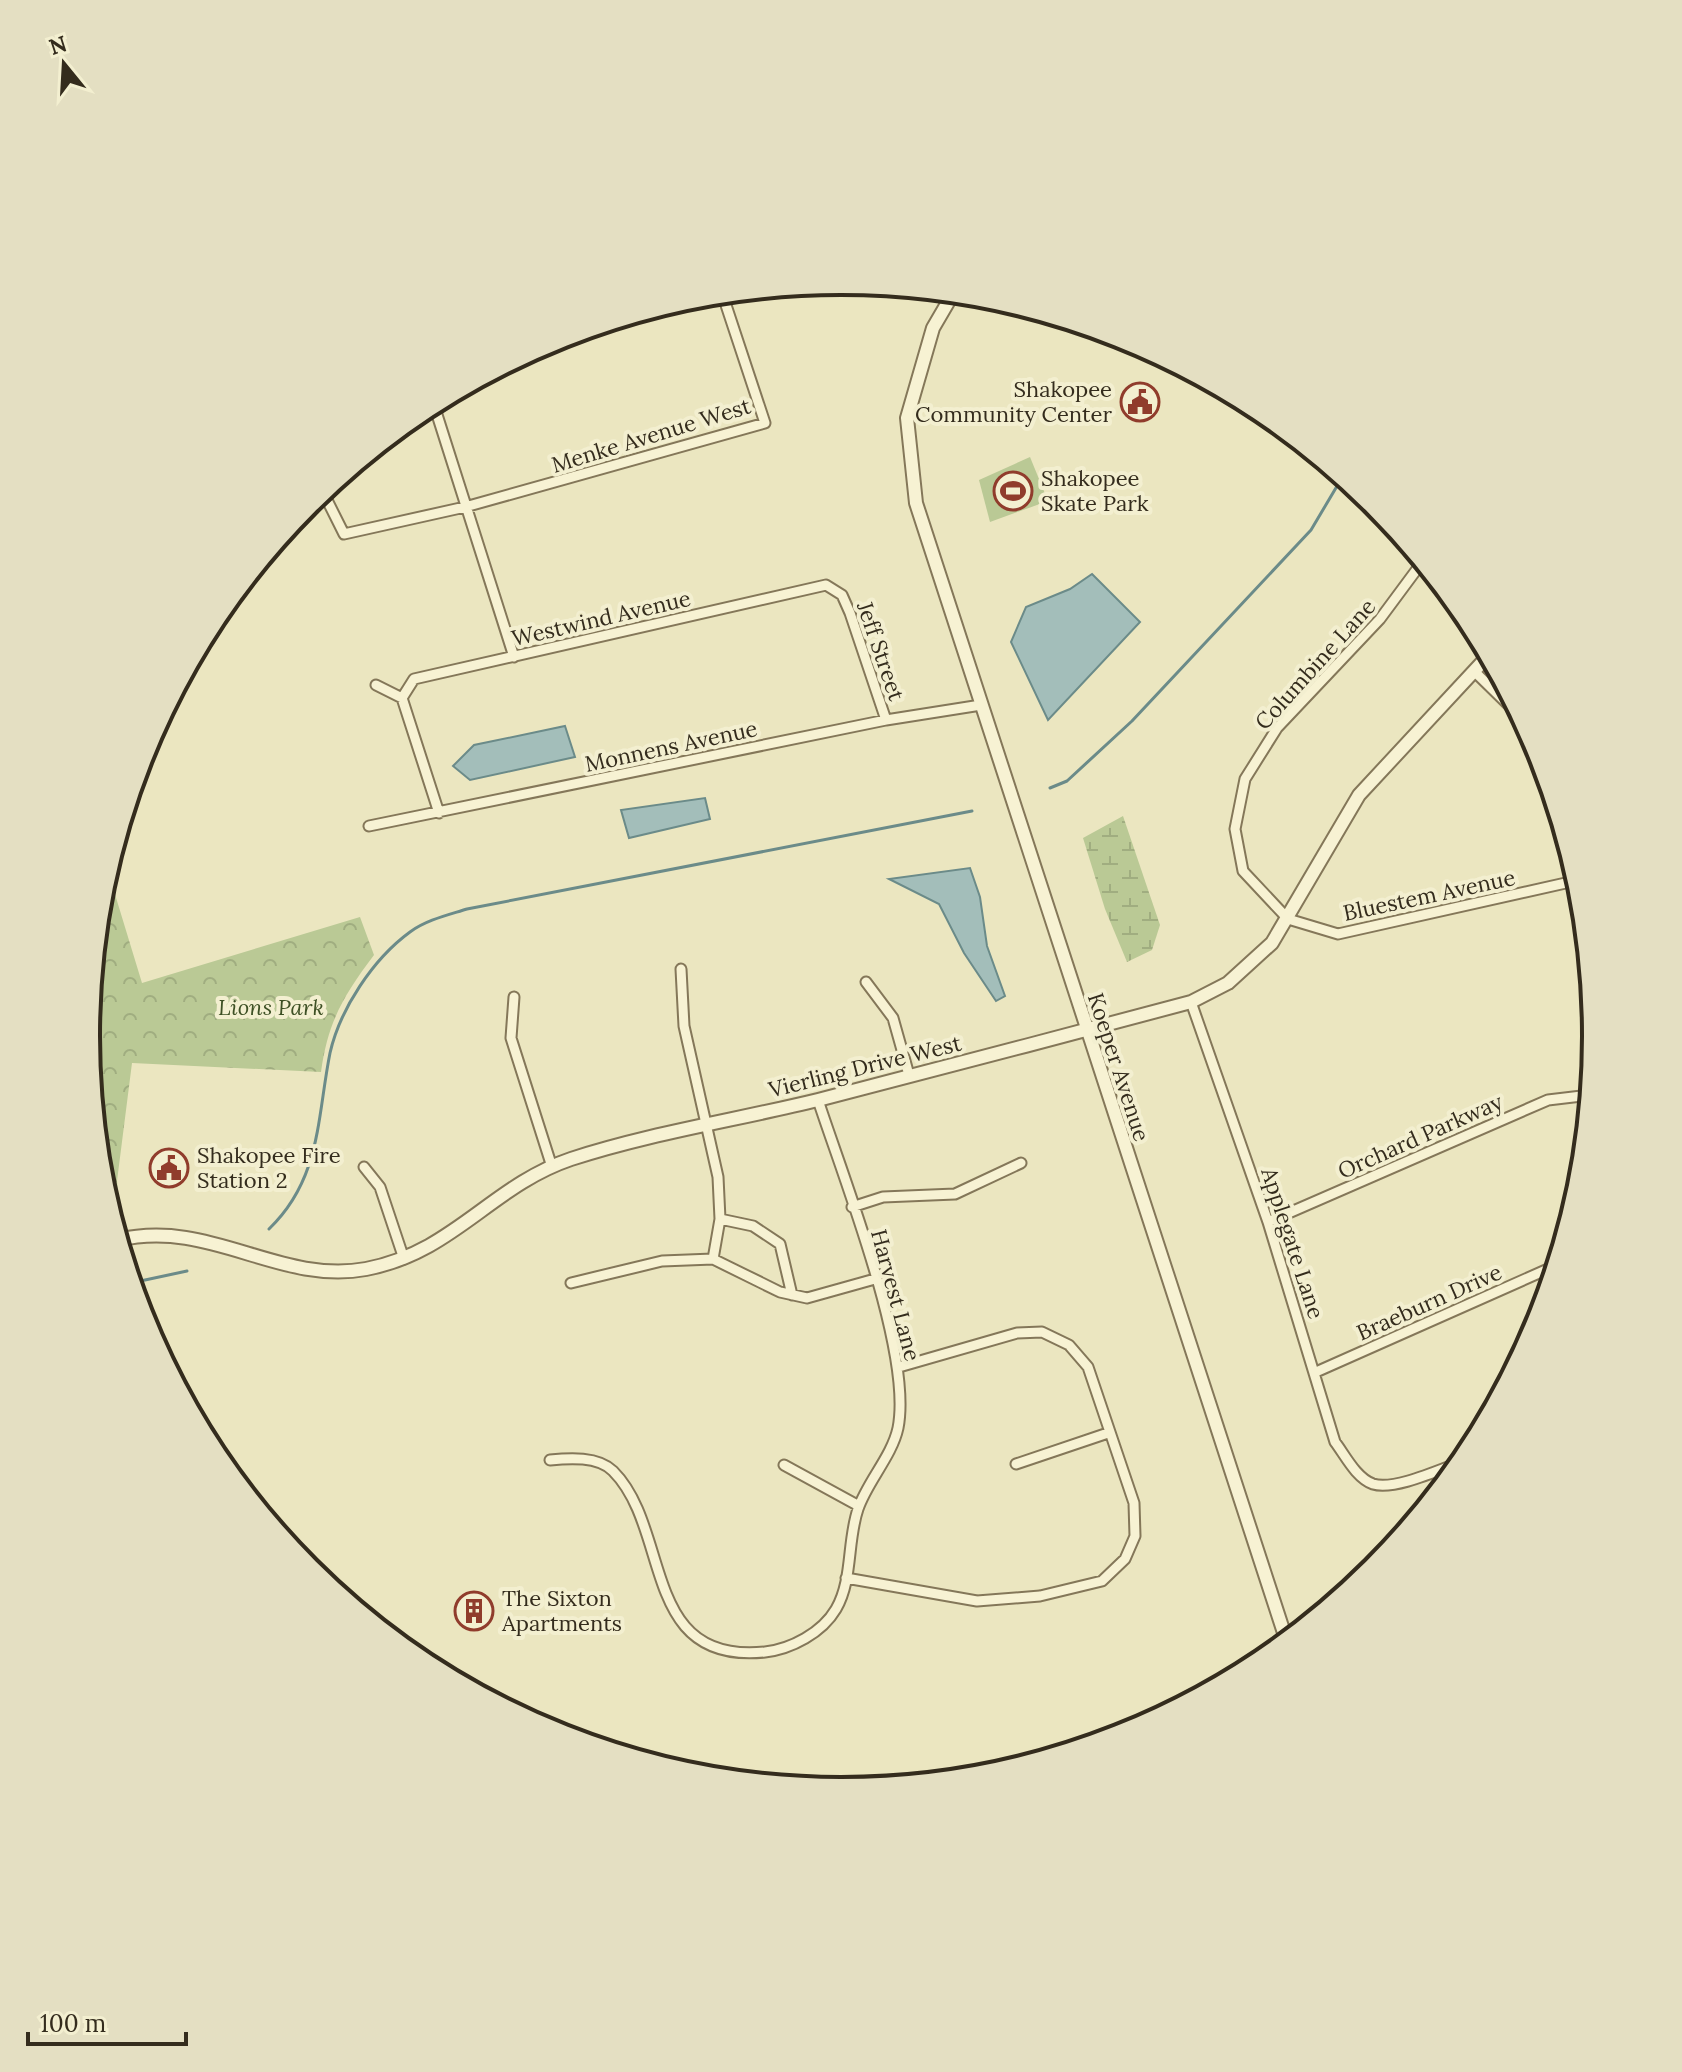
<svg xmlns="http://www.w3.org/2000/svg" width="1682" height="2072" font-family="Lora,serif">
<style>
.wetland{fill:url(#wetland-marsh)}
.park{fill:url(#park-crowns)}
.pitch{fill:#bac995}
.water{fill:#a3beba;stroke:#6b8b89;stroke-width:2}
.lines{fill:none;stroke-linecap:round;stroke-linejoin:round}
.stream{stroke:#6b8b89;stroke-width:3}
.minor-casing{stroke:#847759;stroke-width:13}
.tertiary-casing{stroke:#847759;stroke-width:16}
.minor{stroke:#f7f2d3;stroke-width:9}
.tertiary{stroke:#f7f2d3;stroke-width:12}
.labels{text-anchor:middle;stroke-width:8;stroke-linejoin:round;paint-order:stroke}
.poi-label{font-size:22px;fill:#342c1d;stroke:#f3efd0;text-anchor:start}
.street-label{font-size:22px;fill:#342c1d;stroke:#f3efd0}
.park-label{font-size:22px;font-style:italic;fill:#3d5024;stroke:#f3efd0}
.rim{fill:none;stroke:#342c1d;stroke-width:4}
</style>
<defs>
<pattern id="wetland-marsh" width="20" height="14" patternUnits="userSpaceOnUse" patternTransform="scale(2)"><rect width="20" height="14" fill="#bac995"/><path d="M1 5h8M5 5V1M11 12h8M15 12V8" fill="none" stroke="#a0ad80"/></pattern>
<pattern id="park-crowns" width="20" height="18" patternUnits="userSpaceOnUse" patternTransform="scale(2)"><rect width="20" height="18" fill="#bac995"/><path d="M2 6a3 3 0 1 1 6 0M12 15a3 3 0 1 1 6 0" fill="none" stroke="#a0ad80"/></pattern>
</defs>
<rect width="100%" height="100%" fill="#ebe6c0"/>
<!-- wetland -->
<path class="wetland" d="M1123,816l37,109 -8,25 -25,12 -22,-53 -22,-71z"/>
<!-- park -->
<path class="park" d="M107,868l35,115 218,-66 14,38c-30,40 -46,66 -53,117l-189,-9 -15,118 4,45 -7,2 -14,-45 -14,-147 15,-148z"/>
<!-- pitch -->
<path class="pitch" d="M1030,457l18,44 -58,21 -11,-42z"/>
<!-- water -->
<path class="water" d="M1092,574l48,48 -92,98 -37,-78 15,-35 44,-18z
M565,726l10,31 -105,23 -17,-14 21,-21z
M705,798l5,21 -81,19 -8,-28z
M970,868l10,29 7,49 18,50 -9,5 -32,-48 -25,-49 -50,-25z"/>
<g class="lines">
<!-- stream -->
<path class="stream" d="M1050,788l17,-7 65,-60 179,-191 32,-54
M269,1229c52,-50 48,-111 61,-176 10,-44 43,-94 80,-121 16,-12 38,-17 57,-23l505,-98
M131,1283l56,-12"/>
<!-- minor casing -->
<g class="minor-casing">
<path id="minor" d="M433,402l81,255
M322,490l22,44 121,-27 300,-84 -43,-130
M1423,561l-43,58 -103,109 -32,51 -10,50 8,42 45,48 50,15 241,-54
M1475,672l48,47
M376,685l26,13 12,-19 412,-94 16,10 8,18 36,107
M402,698l37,115
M369,826l517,-106 95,-15
M681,969l3,57 34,151 2,42 -7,40
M866,982l27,36 16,57
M514,997l-3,41 41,129
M1191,1002l77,220 67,220c10,13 21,36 38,42 22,7 70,-16 91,-23
M364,1167l16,20 24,72
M852,1207l31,-10 72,-3 66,-31
M720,1219l33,7 27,18 12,51
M1268,1222l280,-122 42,-5
M571,1283l91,-22 51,-2 67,33 27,6 68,-19
M1316,1372l241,-107
M550,1460c19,-2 48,-4 63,11 59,59 27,194 152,181 26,-3 57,-19 71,-43 17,-29 11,-68 22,-100 9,-27 34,-53 40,-81 15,-75 -55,-251 -80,-328
M1016,1464l92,-31
M784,1465l75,41
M846,1578l131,23 63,-5 62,-15 23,-22 10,-23 -1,-33 -46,-136 -19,-22 -27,-13 -25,1 -118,34"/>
</g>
<!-- tertiary casing -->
<g class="tertiary-casing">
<path id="tertiary" d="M954,292l-21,36 -26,90 9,85 371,1139
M118,1240c92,-22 160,45 248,29 88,-17 125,-83 205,-110 80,-26 165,-39 247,-59 124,-32 249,-65 373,-98l37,-19 44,-40 87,-148 130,-140"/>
</g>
<!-- minor -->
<use href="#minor" class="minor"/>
<!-- tertiary -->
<use href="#tertiary" class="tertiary"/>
</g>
<!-- icons -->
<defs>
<g id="civic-ring" transform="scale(2)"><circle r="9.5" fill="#f3efd0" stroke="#903c2c" stroke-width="1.5"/><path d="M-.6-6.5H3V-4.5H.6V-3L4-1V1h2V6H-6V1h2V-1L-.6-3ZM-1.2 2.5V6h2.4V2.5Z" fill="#903c2c"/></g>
<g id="stadium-ring" transform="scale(2)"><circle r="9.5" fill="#f3efd0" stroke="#903c2c" stroke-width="1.5"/><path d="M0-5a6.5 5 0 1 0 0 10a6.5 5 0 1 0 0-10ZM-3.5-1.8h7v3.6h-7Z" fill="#903c2c"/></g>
<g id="building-ring" transform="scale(2)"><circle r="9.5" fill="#f3efd0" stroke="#903c2c" stroke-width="1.5"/><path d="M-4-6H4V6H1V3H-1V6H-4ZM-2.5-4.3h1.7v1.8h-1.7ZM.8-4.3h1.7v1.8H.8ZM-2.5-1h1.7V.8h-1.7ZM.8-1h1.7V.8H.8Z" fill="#903c2c"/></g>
</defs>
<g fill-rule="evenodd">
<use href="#civic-ring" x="1140" y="402"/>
<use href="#stadium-ring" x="1013" y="491"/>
<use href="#civic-ring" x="169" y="1168"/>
<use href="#building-ring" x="474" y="1611"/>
</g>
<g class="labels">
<!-- poi labels -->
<g class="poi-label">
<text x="1112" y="397" text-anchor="end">Shakopee<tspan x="1112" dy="25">Community Center</tspan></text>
<text x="1041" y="486">Shakopee<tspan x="1041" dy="25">Skate Park</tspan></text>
<text x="197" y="1163">Shakopee Fire<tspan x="197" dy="25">Station 2</tspan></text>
<text x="502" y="1606">The Sixton<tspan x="502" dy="25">Apartments</tspan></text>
</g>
<!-- street labels -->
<g class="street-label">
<text transform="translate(651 435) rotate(-17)" y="8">Menke Avenue West</text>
<text transform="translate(601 618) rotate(-13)" y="8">Westwind Avenue</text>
<text transform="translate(881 651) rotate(71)" y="8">Jeff Street</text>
<text transform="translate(1315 664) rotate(-48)" y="8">Columbine Lane</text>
<text transform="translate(671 746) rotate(-12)" y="8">Monnens Avenue</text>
<text transform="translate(1429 895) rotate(-12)" y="8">Bluestem Avenue</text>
<text transform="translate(865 1066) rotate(-14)" y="8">Vierling Drive West</text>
<text transform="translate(1119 1067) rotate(72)" y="8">Koeper Avenue</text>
<text transform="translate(1420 1136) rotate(-24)" y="8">Orchard Parkway</text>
<text transform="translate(1293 1243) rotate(72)" y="8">Applegate Lane</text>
<text transform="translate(896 1295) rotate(75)" y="8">Harvest Lane</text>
<text transform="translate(1429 1302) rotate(-24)" y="8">Braeburn Drive</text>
</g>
<!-- park labels -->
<g class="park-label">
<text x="271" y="1015">Lions Park</text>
</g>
</g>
<!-- crop -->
<path d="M0 0H1682V2072H0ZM100 1036a741 741 0 1 1 1482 0a741 741 0 1 1-1482 0Z" fill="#e4dfc2" fill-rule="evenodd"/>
<path class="rim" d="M100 1036a741 741 0 1 1 1482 0a741 741 0 1 1-1482 0Z"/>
<!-- north arrow -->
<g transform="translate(64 64) rotate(342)" stroke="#f3efd0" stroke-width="6" paint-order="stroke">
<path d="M0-6L14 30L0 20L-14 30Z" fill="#342c1d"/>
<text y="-12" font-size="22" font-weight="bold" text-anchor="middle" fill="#342c1d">N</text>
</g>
<!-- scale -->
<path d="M28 2032v12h158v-12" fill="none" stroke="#342c1d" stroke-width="4"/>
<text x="40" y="2032" font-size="24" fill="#342c1d" stroke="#f3efd0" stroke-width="6" paint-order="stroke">100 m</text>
</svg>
